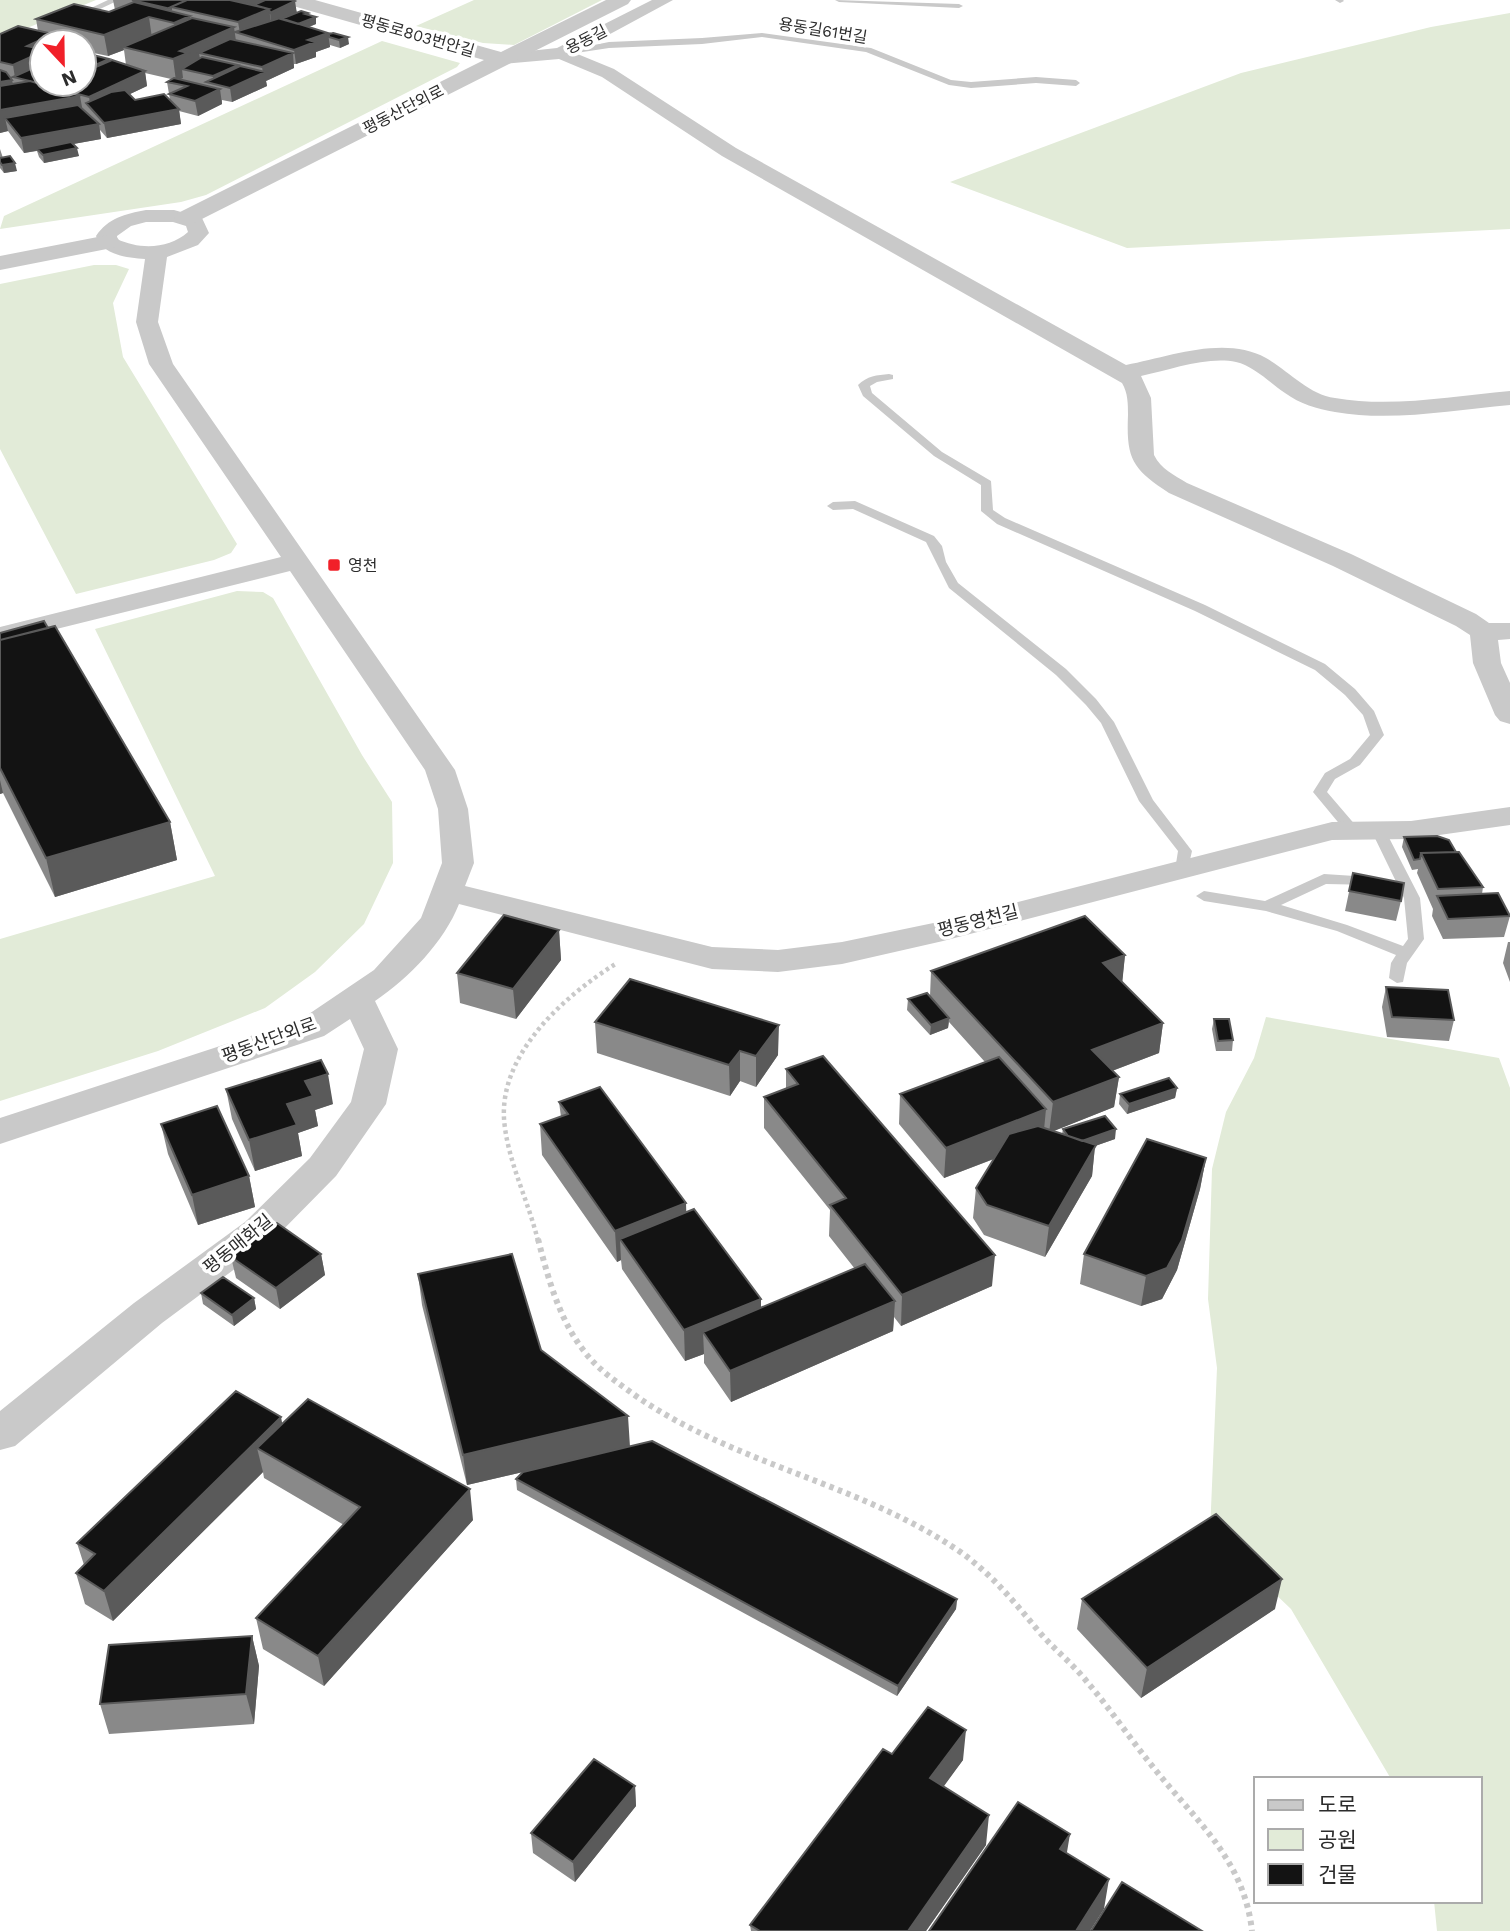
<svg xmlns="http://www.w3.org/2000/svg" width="1510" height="1931" font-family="'Work Sans','Noto Sans KR',sans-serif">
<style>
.green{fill:#e2ebd8}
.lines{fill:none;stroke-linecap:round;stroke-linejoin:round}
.path-far1{stroke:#c9c9c9;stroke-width:4.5;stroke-dasharray:3.5 3.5;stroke-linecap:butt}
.path{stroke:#c9c9c9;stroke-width:6;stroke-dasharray:4.5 4.5;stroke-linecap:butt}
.service{fill:#c9c9c9;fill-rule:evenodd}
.minor{fill:#c9c9c9;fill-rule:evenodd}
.tertiary{fill:#c9c9c9;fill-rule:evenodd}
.wall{fill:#898989;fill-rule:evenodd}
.shaded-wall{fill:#5a5a5a}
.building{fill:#131313;stroke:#5a5a5a;stroke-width:2}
.poi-dot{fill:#f12029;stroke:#fff;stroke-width:2.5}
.labels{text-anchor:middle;stroke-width:7;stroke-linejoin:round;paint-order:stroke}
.far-street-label{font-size:16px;fill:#2c2c2c;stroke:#fff}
.far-poi-label{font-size:16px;fill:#2c2c2c;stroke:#fff;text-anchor:start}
.street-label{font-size:18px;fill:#2c2c2c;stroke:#fff}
</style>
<rect width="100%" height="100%" fill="#fff"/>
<!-- green -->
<path class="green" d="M0,0h96l-96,39z
M474,0h128l-88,45 -31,-2 -67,-17z
M1510,13v216l-383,19 -177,-66 291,-109 190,-46z
M382,41l78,22 -3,4 -251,128 -25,7 -181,27 4,-13z
M94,265h22l13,4 -16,34 10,54 114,187 -6,9 -17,7 -138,34 -76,-145v-165z
M237,591l26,1 10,6 89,157 30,47 1,61 -29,61 -49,48 -50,36 -107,43 -158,50v-162l215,-63 -120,-247z
M1266,1017l233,41 11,30v843h-73l-3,-30h46v-122h-89l-100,-170 -81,-77 7,-164 -9,-69 4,-130 14,-57 28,-54z"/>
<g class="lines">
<!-- path-far1 -->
<path class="path-far1" d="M538,1241c-9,-38 -28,-75 -33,-113 -11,-71 59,-132 112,-165"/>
<!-- path -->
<path class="path" d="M538,1239c10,39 21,80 46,112 14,19 33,31 52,45 100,69 223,87 323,155 34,24 56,52 82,83 15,17 33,31 47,49 23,27 43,57 65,84 42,53 91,92 99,164"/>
<!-- service -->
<path class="service" d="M108,0h11l-40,19 -7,-2z
M835,0l124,4 4,2 -4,2 -120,-6z
M1335,0h8l1,1 -4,2z
M762,33l109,15 80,32 20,2 65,-5 40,3 4,3 -4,3 -40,-3 -65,5 -22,-3 -83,-33 -104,-15 -60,7 -93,4 -46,7 -4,-3 50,-10 93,-4z
M889,374l4,1v4l-16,3 -7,4 2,7 70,59 49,29 2,29 12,8 200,87 120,59 30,25 19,22 10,24 -24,30 -25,14 -8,13 30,35 2,3 -2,3h-10l-34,-41 12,-19 25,-14 20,-24 -7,-20 -18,-20 -30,-25 -120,-59 -198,-87 -16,-13v-26l-47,-29 -71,-60 -5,-11c9,-9 19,-10 31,-11z
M855,501l79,35 8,10 4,16 12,21 108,86 30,30 18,23 39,78 39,51 -5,22 -5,2 -7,-5 3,-19 -39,-50 -38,-78 -15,-18 -30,-30 -107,-87 -23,-46 -73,-33 -20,1 -6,-4 6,-4z
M1378,826l7,4 35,68 4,41 -17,24 -4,19 -6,1 -8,-5 2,-15 5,-8 -59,-24 -71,-20 -62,-10 -8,-5 8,-5 61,10 59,-27 46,3 8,5 -3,3 -49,-1 -45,21 66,20 56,21 5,-7 -4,-41 -33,-68z"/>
<!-- minor -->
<path class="minor" d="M652,0h21l-98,53 39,16 122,79 390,217c43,-8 98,-30 140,-7 23,13 42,36 69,40 57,10 118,-2 175,-7v14c-57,5 -118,17 -175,7 -18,-3 -35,-8 -50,-19 -15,-10 -31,-27 -49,-31 -29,-6 -66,8 -95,14l10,22 3,57c7,14 20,20 33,28l164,71 125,60 13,9h21v16l-12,1 3,23 9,20v41l-10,-3 -5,-6 -22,-52 -3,-28 -14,-9 -123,-60 -164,-73c-36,-24 -43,-33 -41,-78 0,-11 0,-22 -6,-32l-400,-227 -120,-79 -43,-18 -57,5 -9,-5 9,-5 55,-6z
M146,210h28l28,8 7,15 -11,12 -31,12 -9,65 15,42 282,406 13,39 6,54 -9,23 247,61 66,3 64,-8 101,-21 389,-99 79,-1 99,-14v18l-99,14 -79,1 -389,101 -101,23 -64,8 -66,-3 -253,-65c-15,38 -50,74 -84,97l23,48 -12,55 -50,72 -65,66 -109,81 -147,123 -15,4v-39l134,-108 111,-81 65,-64 41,-56 13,-53 -14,-30 -26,17 -324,108v-26l300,-98 74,-50 47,-52 21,-55 -4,-54 -13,-39 -135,-199 -290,72v-16l281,-70 -132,-193 -13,-42 9,-63c-17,-1 -43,-4 -49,-23 12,-18 29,-22 50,-26zM146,222h27l13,4 2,6c-19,17 -48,18 -71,7v-3l14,-10z"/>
<!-- tertiary -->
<path class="tertiary" d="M283,0h32l186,52 105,-52h25l-3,4 -434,219h-16l-4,-5 4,-5 306,-153 -198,-56z
M108,235l9,2 3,5 -3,5 -117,23v-14z"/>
</g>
<!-- wall -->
<path class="wall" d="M113,0h180l4,13 11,2 8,9 -7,3 20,7 20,10 -9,4 -10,-3v2l-14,5v5l-20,7h-2v4l-28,13 1,5 -35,16 -10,-2v4l-24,12 -19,-5 2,13 -74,14 -7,-8 1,9 -28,5 6,12 -35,7 -5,-6 -2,-6 -13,2 -16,-22 -8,2v-99l38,-3 -2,-12 73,-7 6,-2zM42,42h42v9l24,5 16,-6 2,15 -16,-4 -1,-2 -67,25zM145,73l26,6 -4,3 3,18h-35l-5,-6 17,-8z
M0,149l3,9 14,13 -13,2 -4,-5z
M0,633l170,189 7,38 -122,37 -52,-104 -3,1z
M1404,837l52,15 27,35 -1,7 28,22 -6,21 -61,2 -11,-23 1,-7 -16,-36 1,-4 -6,1 -10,-23z
M1353,873l48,28 -5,20 -51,-10z
M559,930l2,30 -45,59 -56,-16 -3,-30z
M1508,942h2v40l-7,-19z
M1125,955l-3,27 41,41 -4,30 -47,18 7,6 -5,30 -61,24 9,3 1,-5 52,10 -20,7 -3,30 -47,81 -61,-22 -11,-17 3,-30 18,-29 -50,19 -45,-54 1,-30 85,-32 -36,-40 -1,6 -18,7 -23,-25 1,-11 22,-3 1,-25z
M1386,987l68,33 -5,21 -62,-4 -5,-30z
M1214,1019l19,21 -1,11h-16l-4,-22z
M595,1022l183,33 -22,32 -16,-6 -10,15 -133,-43z
M786,1069l206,217 -91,40 -7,-9 -1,14 -162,71 -27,-39v-9l-19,7 -63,-92 -1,-9 -4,2 -75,-107 -2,-31 21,-7 -2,-15 128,111 74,86v9l94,-39 -26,-33 1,-26 -66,-82v-31l22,-8z
M1177,1088l-2,10 -48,16 -8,-10 1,-10z
M226,1089l107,15 -18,6 3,16 -20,7 4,23 -47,15 -23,-52z
M161,1124l88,52 6,31 -57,18 -30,-71z
M1206,1158l-6,31 -23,81 -15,29 -21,7 -61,-22 4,-30z
M321,1254l4,21 -45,34 -44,-31 -5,-21z
M418,1274l123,76 89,96 327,153 -1,10 -59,87 -380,-206 -1,-11 7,-7 -56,13 -45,-180z
M201,1293l53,5 2,11 -22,17 -31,-22z
M282,1423l191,97 -149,166 -61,-37 -7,-31 88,-93 -80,-47 -1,-6 -150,149 -28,-17 -9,-31 8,-8 -7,-22z
M1082,1599l193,10 -134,89 -64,-69z
M252,1636l7,30 -5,58 -145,10 -9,-30z
M892,1754l71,6 -20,26 43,59 -60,86h-175l-1,-6z
M635,1786l1,20 -61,76 -42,-29 -2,-20z"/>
<!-- shaded-wall -->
<path class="shaded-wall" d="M230,0h35l-9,10z
M295,1l2,13 -25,14 -2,-15z
M269,9l3,20 -32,4 -2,-11z
M308,13l1,7 7,-3v7l-20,8 -1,-7 10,-11z
M190,16l3,21 -15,7 -4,-21z
M149,17l3,21 -29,9 1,3 -16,6 -4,-21z
M234,27l3,21 -38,5 2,11 -19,5 1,9 -7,3 -3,-22 7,-8z
M328,33l2,14 -14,5v5l-20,7 -2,-14 14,-10z
M53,34l2,8h-13v33l-27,3 -2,-13 14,-19z
M348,37l1,7 -9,4 -1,-8z
M293,53l1,15 -28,13 1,5 -35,16 -2,-14 33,-15 -1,-6z
M109,59l3,14 -43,20 -19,-5 -1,-3 4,-1h31v-14z
M238,65l2,15 -26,4 -1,-8z
M145,71l2,15 -53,25 -3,-2 -2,-12z
M12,80l5,21 -17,3v-22z
M220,89l2,15 -24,12 -3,-15z
M80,96l4,22h-79l3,13 -8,2v-23z
M179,109l2,15 -74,14 -3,-15z
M99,124l2,15 -77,14 -3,-15z
M77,148l2,8 -35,7 -1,-8z
M15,163l2,8 -13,2 -2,-8z
M0,780l3,13 -3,1z
M170,822l7,38 -122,37 -9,-39z
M559,930l2,30 -45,59 -3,-30z
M1125,955l-3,30 -19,-22z
M949,1018l-1,10 -18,7 1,-10z
M1163,1023l-4,30 -71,27 4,-30z
M779,1025l-1,30 -22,32v-31z
M740,1051v30l-10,15 -1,-31z
M328,1074l5,30 -18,6 3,16 -20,7 4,23 -47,15 -6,-31 38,-36 18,-23z
M1119,1077l-5,30 -65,26 4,-31z
M1177,1088l-2,10 -48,16 2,-10z
M1046,1109l-3,31 -99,38 2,-30z
M1116,1129l-1,10 -20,7 -3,30 -47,81 4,-31 25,-83z
M1206,1158l-6,31 -23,81 -15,29 -21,7 5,-30z
M249,1176l6,31 -57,18 -6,-30z
M686,1203l1,31 -67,5 1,21 -4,2 -2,-31z
M321,1254l4,21 -45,34 -4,-21z
M995,1255l-3,31 -91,40 1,-31z
M254,1298l2,11 -22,17 -2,-11z
M761,1299v31l-58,2 1,22 -19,7 -1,-31z
M895,1301l-2,30 -162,71 -1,-31z
M628,1416l2,31 -163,38 -4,-30z
M281,1417l6,31h-30l6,24 -150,149 -9,-30z
M470,1489l3,31 -149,166 -6,-30z
M1282,1579l-7,30 -134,89 6,-30z
M957,1599l-1,10 -59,87 1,-10z
M252,1636l7,30 -5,58 -8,-30z
M966,1730l-3,30 -35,48 2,-30z
M635,1786l1,20 -61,76 -2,-20z
M989,1815l-3,30 -60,86h-18z
M1070,1834l-5,30 -5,-15z
M1109,1879l-5,30 -14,22h-14z"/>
<!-- building -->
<path class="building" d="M132,0h55l-16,7v2z
M187,0h43l39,9 -31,13 -67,-15z
M265,0h28l2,1 -25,12 -1,-4 -15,-4z
M134,2l56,14 -16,7 -25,-6 -45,18 -68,-16 38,-15 35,8z
M301,11l7,2 -3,1 11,3 -18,7 -17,-5z
M192,18l42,9 -54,24 8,2 -15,6 -50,-12z
M280,18l48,15 -20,7 7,2 -21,8 -59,-18z
M18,26l35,8 -26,12 15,3v3l-29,13 -13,-3v-28z
M333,33l15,4 -9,3 -10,-3v-3z
M230,39l63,14 -31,14 -63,-14z
M93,55l16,4 -25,11v-11z
M202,57l36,8 -25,11 -31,-7z
M112,60l33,11 -56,26 -38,-10 6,-3h27v-12z
M42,64v20l-29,-7z
M240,66l25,6 -35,16 -24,-6z
M0,70l6,2 6,8 -12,2z
M174,78l46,11 -25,12 -26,-7 18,-8 -20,-4z
M30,81l50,15 -80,14v-24z
M125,90l10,10 29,-6 15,15 -75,14 -18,-20 25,-11z
M78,105l21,19 -78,14 -16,-20z
M71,142l6,6 -34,7 -6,-6z
M10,156l5,7 -13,2 -2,-3v-4z
M44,621l4,7 -48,12v-7z
M55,626l115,196 -124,36 -46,-90v-128z
M1437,836l12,4 7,12 -35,1 -1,6 -6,1 -10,-23z
M1459,852l24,35 -45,2 -17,-36z
M1353,873l51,10 -3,18 -52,-10z
M1498,893l12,23 -62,3 -11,-23z
M504,915l55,15 -46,59 -56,-16z
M1085,916l40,39 -22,8 60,60 -71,27 27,27 -66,25 -122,-131z
M630,979l149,46 -23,31 -16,-5 -11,14 -134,-43z
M1386,987l62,3 6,30 -62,-3z
M927,993l22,25 -18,7 -23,-26z
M1214,1019h15l4,21 -15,1z
M823,1056l172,199 -93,40 -72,-90 16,-7 -82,-101 34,-13 -12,-15z
M999,1057l47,52 -100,39 -46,-54z
M321,1060l7,14 -23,7 8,15 -26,8 10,21 -48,15 -23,-51z
M1169,1078l8,10 -48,16 -9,-10z
M600,1087l86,116 -71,28 -75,-107 28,-10 -9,-12z
M217,1106l32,70 -57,19 -31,-71z
M1105,1116l11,13 -34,12 -14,-5 -5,-7z
M1038,1126l58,19 -47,81 -62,-21 -11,-17 33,-54z
M1147,1139l59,19 -24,82 -15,28 -21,8 -62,-22z
M694,1209l67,90 -77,31 -64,-91z
M277,1223l44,31 -45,34 -45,-31z
M512,1254l29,96 87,66 -165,39 -45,-181z
M865,1264l30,37 -165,70 -27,-39z
M223,1277l31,21 -22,17 -31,-22z
M236,1391l45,26 -177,174 -28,-18 19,-19 -18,-11z
M308,1399l162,90 -152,167 -62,-38 104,-111 -103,-59z
M652,1441l305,158 -59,87 -382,-207 7,-7z
M1216,1514l66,65 -135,89 -65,-69z
M252,1636l-6,58 -146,10 9,-59z
M928,1707l38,23 -36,48 59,37 -81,116h-148l-10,-6 133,-176 9,5z
M594,1759l41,27 -62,76 -42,-29z
M1018,1802l52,32 -10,15 49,30 -33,52h-147z
M1122,1882l80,49h-111z"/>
<!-- markers -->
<rect class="poi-dot" x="327" y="558" width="14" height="14" rx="3.5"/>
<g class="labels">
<!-- far-street labels -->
<g class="far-street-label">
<text transform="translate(823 30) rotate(9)" y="6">용동길61번길</text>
<text transform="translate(418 35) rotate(16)" y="6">평동로803번안길</text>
<text transform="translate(586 39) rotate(-27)" y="6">용동길</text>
<text transform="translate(403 109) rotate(-27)" y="6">평동산단외로</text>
</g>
<!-- far-poi labels -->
<g class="far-poi-label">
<text x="348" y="571">영천</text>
</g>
<!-- street labels -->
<g class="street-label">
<text transform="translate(978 921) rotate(-14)" y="6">평동영천길</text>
<text transform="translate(269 1040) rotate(-20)" y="6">평동산단외로</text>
<text transform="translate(238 1244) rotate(-39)" y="6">평동매화길</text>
</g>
</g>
<!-- legend -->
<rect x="1254" y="1777" width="228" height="126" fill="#ffffff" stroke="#ababab" stroke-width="2"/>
<rect x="1268" y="1800" width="35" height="10" fill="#c9c9c9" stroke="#ababab" stroke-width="2"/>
<text x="1318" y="1812" font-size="21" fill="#2c2c2c">도로</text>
<rect x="1268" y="1829" width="35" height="21" fill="#e2ebd8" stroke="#ababab" stroke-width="2"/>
<text x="1318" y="1847" font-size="21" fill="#2c2c2c">공원</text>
<rect x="1268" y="1864" width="35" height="21" fill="#131313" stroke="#ababab" stroke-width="2"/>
<text x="1318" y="1882" font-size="21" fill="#2c2c2c">건물</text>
<!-- north arrow -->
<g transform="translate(63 63) rotate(158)"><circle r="33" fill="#ffffff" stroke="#ababab" stroke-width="2"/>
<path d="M0-5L12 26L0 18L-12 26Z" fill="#f12029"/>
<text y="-10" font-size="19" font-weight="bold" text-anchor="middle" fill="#2c2c2c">N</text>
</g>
</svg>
